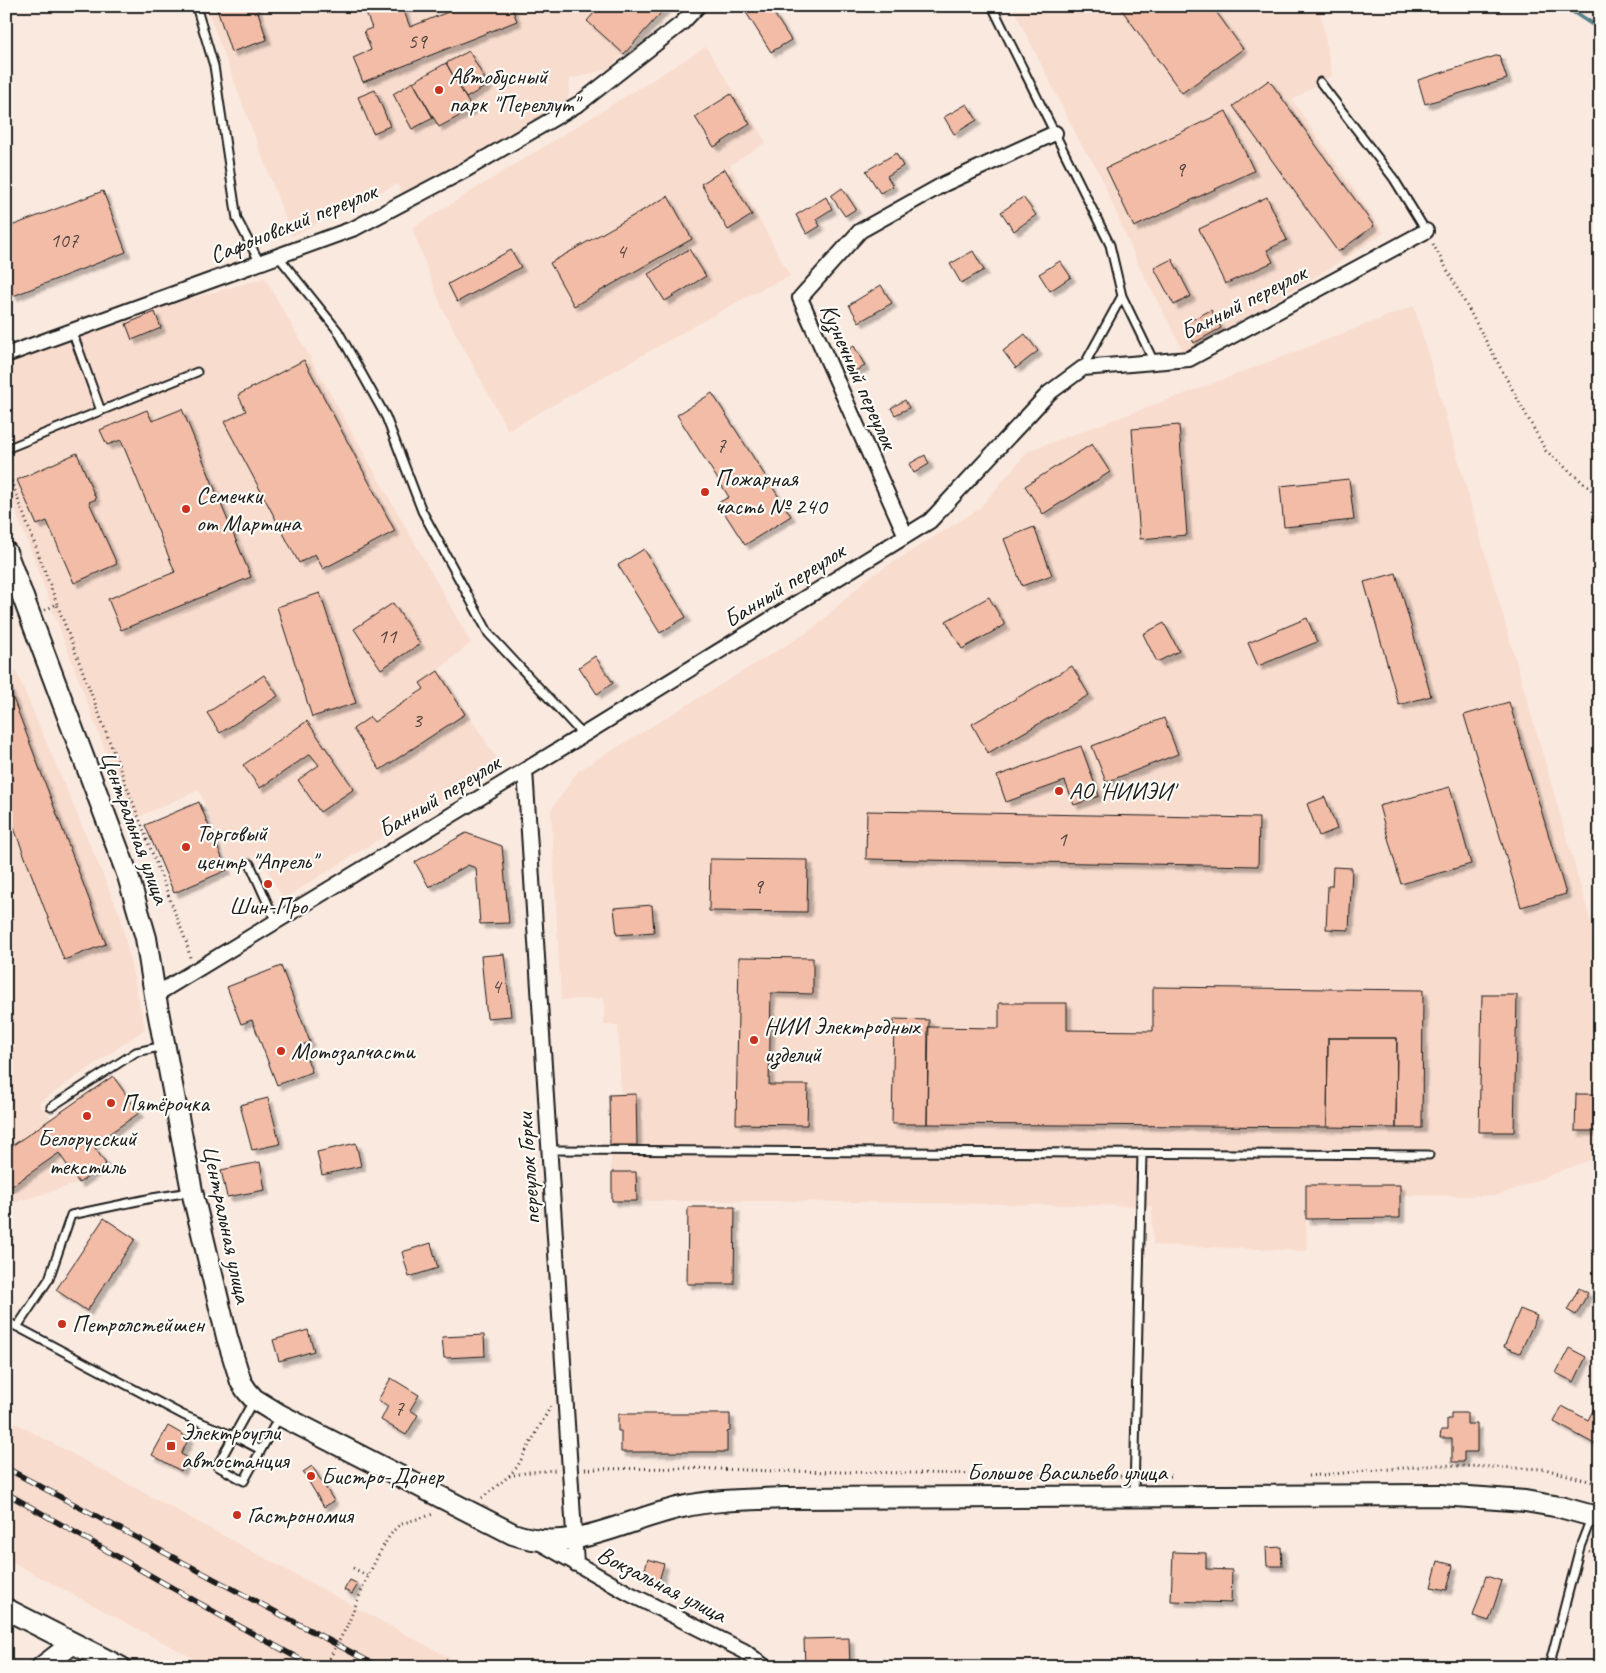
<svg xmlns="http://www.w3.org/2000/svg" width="1606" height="1673" font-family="Caveat,sans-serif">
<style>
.built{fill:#f8dcce}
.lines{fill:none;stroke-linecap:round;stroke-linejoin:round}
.stream{stroke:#53818c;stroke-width:5}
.building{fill:#f2bca6;stroke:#1c1c1c;filter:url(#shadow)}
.lane-casing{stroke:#1c1c1c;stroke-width:11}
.street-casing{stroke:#1c1c1c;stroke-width:18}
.secondary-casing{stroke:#1c1c1c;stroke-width:24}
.path{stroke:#1c1c1c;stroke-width:3;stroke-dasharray:1 4;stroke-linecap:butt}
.lane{stroke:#fdfcf7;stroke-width:7}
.street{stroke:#fdfcf7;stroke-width:14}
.secondary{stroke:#fdfcf7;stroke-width:20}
.rail-casing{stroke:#1c1c1c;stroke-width:5.5}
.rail{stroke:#fdfcf7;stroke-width:4;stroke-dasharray:11;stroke-linecap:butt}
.path-bridge{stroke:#1c1c1c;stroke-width:3;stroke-dasharray:1 4;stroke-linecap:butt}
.poi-dot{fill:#c8321e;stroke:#fdfcf7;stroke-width:2}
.labels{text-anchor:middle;stroke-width:4.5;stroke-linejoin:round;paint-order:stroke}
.number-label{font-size:21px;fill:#52443e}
.poi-label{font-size:24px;fill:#1c1c1c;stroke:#fdfcf7;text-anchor:start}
.street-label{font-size:24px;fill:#1c1c1c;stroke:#fdfcf7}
</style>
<defs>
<filter id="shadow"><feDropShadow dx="4.5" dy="4.5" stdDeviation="1" flood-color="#0004"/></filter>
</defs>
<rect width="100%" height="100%" fill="#fae9df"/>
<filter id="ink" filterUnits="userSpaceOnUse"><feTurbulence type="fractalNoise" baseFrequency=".02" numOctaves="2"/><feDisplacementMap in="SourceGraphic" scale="10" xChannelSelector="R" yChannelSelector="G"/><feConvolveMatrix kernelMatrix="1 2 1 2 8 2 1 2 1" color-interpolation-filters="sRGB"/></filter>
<g filter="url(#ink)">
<!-- built -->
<path class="built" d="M206,6h461l-43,48 -16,15 -38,10 -2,24 -166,91 -5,-10 -105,52z
M1012,6h307l13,69 -40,25 92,133 -44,29 -155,92 -47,-90 -40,-94 -17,-26z
M706,47l60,95 -36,23 60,111 -31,14 -251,140 -66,-122 -30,-80z
M265,278l206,365 -32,26 61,95 -217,135 -24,-45 -28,12 -32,-76 -68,30 -125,-336v-120l71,-27 87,-31z
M1414,306l186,648v202l-104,40 -95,-1 -1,23 -94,1 1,32 -154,-6 -1,-39 -380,-5h-160l-3,-106 12,-1 -3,-69h-14v-27l-43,2 -10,-190 27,-39 235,-142 55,-51 111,-69 49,-58 170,-62z
M6,648l114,267 25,114 -106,74 12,15 62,-42 26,37 -46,32 13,19 -27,19 -73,22z
M6,1418l460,249h-256l-204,-108z"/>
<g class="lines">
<!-- stream -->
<path class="stream" d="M1565,6l35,23"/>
</g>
<!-- building -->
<path class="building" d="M216,6h40l11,34 -36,12z
M363,6h39l8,21 53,-21h48l6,15 -154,61 -10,-24 18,-8 -7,-19 8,-3z
M600,6h67l-43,48 -37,-33z
M742,6h27l22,34 -20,12z
M1119,6h93l31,43 -61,44z
M469,51l19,34 -22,13 -20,-35z
M1499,55l8,24 -82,25 -7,-24z
M446,63l26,46 -33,18 -26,-45z
M1269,80l105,146 -36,26 -105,-146z
M413,82l20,36 -21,11 -19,-35z
M375,90l15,36 -17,7 -15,-36z
M731,94l19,30 -36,23 -19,-30z
M967,104l10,16 -23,14 -10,-17z
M1226,111l28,60 -120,56 -28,-59z
M896,153l7,13 -16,10 6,10 -13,7 -14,-22z
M725,169l27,46 -24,15 -27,-46z
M842,188l14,21 -11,7 -14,-20z
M103,191l23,61 -113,44 -7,-18v-50z
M668,196l24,43 -118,67 -24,-43z
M826,197l6,12 -16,10 4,7 -13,8 -11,-19z
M1023,197l13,18 -22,16 -13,-19z
M1267,197l20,43 -20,10 6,12 -48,22 -26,-55z
M689,249l17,27 -41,25 -17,-27z
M511,250l10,17 -64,35 -9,-18z
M973,251l11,19 -23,13 -11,-19z
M1172,259l19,37 -17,9 -20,-37z
M1060,261l11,16 -21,14 -11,-17z
M881,285l11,18 -33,19 -10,-17z
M1211,310l10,18 -27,15 -10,-19z
M155,312l6,16 -29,12 -6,-16z
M1025,334l13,17 -22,17 -13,-17z
M854,346l11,20 -12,6 -11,-19z
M304,360l91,171 -72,38 -8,-15 -16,9 -75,-141 22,-11 -8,-16z
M712,393l79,123 -46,29 -27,-42 11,-6 -52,-82z
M905,400l4,8 -14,7 -4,-7z
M182,409l69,168 -130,53 -13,-31 67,-27 -54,-132 -14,5 -7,-15 47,-20 5,11z
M1179,425l8,110 -47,4 -8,-110z
M1092,444l18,28 -67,42 -18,-28z
M77,453l19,46 -7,3 28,62 -43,19 -27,-62 -10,4 -20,-45z
M925,455l4,9 -15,9 -5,-9z
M1349,479l5,41 -70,7 -4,-41z
M1034,527l18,48 -30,11 -18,-47z
M644,549l42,68 -26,16 -42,-68z
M1396,573l35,123 -32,9 -35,-123z
M320,593l36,110 -44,14 -35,-110z
M989,597l16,28 -43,24 -16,-28z
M393,603l27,41 -39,25 -27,-40z
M1307,618l10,24 -59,24 -10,-23z
M1164,623l15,28 -22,11 -14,-28z
M595,656l18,27 -16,11 -18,-27z
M1072,666l17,29 -101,58 -16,-29z
M438,671l27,43 -85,56 -27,-41 17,-12 4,5 50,-33 -4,-6z
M264,675l14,21 -58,37 -13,-20z
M6,680l100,264 -42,16 -58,-153z
M1509,702l57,192 -45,13 -57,-192z
M1164,718l14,36 -72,28 -14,-36z
M307,721l47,68 -34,23 -22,-32 21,-15 -9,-11 -50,34 -17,-23z
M1081,746l18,50 -25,9 -9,-24 -59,21 -9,-26z
M1450,787l21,77 -70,20 -22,-78z
M1325,797l12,32 -18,7 -12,-32z
M199,802l28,68 -53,23 -29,-68z
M867,811l392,7 -1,48 -392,-7z
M466,833l36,13 7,77 -29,1 -4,-56 -8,-3 -39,22 -14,-25z
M710,859l98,1 -1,52 -98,-1z
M1333,867l19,1 -3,62 -23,-1 2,-43h4z
M652,905l2,27 -37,3 -3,-27z
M504,954l7,62 -24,2 -6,-62z
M739,957l74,1v36l-42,-1 -2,92h39l-1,40 -71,-1z
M281,966l29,76 -8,3 10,27 -35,13 -25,-65 -11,4 -14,-37z
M1153,987l270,3 -1,138h-26l1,-90h-69l-1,89 -400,-3 1,-97 71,1v-25h68v27l86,1z
M1482,995h35l-3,137h-35z
M894,1019l35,1 -2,104h-35z
M1328,1038h69l-1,90 -69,-1z
M113,1076l26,37 -46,32 13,19 -27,19 -20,-30 -53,37v-40z
M636,1094l1,51h-27l-1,-50z
M1576,1094h24v37h-25z
M268,1098l12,46 -28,6 -12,-45z
M356,1143l5,23 -39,9 -5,-23z
M260,1162l5,28 -38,7 -6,-27z
M612,1172h24l1,29h-25z
M1306,1185h94v33l-94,1z
M688,1207h47l-1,77h-47z
M104,1218l31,21 -48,72 -31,-21z
M431,1243l7,25 -29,9 -7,-25z
M1579,1288l9,5 -12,22 -9,-5z
M1520,1309l17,7 -17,37 -16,-6z
M308,1330l6,21 -35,10 -6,-21z
M484,1335l1,21 -41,2 -2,-21z
M1569,1348l17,9 -12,25 -18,-9z
M391,1378l28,17 -9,15 8,5 -12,20 -25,-15 7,-14 -10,-6z
M1600,1397v50l-46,-25 8,-16 26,14z
M1451,1413h16v11h10v28h-13v10h-12v-24h-12l1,-8h6v-11h4z
M618,1414h112v17l-3,1v20h-106v-21h-3z
M168,1426l21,12 -8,16 7,4 -7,13 -29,-16z
M312,1466l22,35 -10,6 -21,-35z
M1281,1547l1,19h-15l-1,-18z
M1173,1552l33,1v16l26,1 -1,33 -60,-2z
M648,1559l16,5 -6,20 -16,-5z
M1438,1561l15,4 -6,25 -16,-3z
M1486,1576l16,5 -13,40 -16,-5z
M350,1580l8,4 -6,10 -8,-4z
M849,1638l1,29h-45l-1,-28z"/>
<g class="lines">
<!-- lane casing -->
<g class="lane-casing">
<path id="lane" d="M196,6l18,60 23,153 23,44
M992,6l118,239 12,51 32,66
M1320,82l74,97 32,52
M278,256l60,75 48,86 36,94 67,123 94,101
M72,331l29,80
M1083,367l39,-71
M6,449l191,-77
M250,864l26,58
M51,1107l85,-55 28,-6
M550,1150l879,5
M6,1321l177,94 51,21 27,14
M17,1327l32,-48 22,-64 81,-17 38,-6
M253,1401l-36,65 27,15 35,-64
M1134,1494l8,-341
M1549,1667l31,-120 11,-29"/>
</g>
<!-- street casing -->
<g class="street-casing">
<path id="street" d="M6,355l349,-127 112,-59 113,-66 102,-80 16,-17
M906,536l-106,-238 60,-67 84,-47 111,-51
M525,770l51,794
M155,995l428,-260 347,-214 119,-128 34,-25 106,-9 237,-128
M537,1541l91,52 116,58 21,16"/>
</g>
<!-- secondary casing -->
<g class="secondary-casing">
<path id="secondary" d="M6,552l122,324 18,62 9,57 37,196 35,146 14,45 6,9 7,8 26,16 233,119c59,21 112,-15 169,-27 34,-8 68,-7 102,-9l657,-3 84,6 35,6 40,11
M6,1609l114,58
M42,1667l30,-23"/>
</g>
<!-- path -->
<path class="path" d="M1433,244l113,207 54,46
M6,467l51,137
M45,610l12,-6 130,340 3,14
M585,1469l106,-1 83,3 349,5
M509,1476l21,-4 26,-2
M1145,1476h26
M1308,1476l130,-11 107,4 55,15
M482,1498l27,-22 8,-9 34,-61
M1589,1551l11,5
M353,1568l15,8
M348,1624c8,-20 35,-89 52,-99 10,-5 23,-7 33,-11
M329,1659l16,8"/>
<!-- lane -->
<use href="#lane" class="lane"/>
<!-- street -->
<use href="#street" class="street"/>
<!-- secondary -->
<use href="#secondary" class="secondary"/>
<!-- rail casing -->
<g class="rail-casing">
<path id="rail" d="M6,1468l373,199
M6,1493l233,133 75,41"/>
</g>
<!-- rail -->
<use href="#rail" class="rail"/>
<!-- path-bridge -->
<path class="path-bridge" d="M325,1667l23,-43"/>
</g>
</g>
<!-- markers -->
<g class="poi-dot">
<circle cx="439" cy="90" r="5"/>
<circle cx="705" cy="492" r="5"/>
<circle cx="186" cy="509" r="5"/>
<circle cx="1059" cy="791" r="5"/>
<circle cx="186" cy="847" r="5"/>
<circle cx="268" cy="884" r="5"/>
<circle cx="754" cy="1040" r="5"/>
<circle cx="281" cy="1051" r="5"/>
<circle cx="111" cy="1103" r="5"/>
<circle cx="87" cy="1116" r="5"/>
<circle cx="62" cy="1324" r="5"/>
<rect x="166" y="1441" width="10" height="10" rx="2.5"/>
<circle cx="311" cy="1476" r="5"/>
<circle cx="237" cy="1515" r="5"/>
</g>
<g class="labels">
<!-- number labels -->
<g class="number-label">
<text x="417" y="48">59</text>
<text x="1180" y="176">9</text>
<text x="64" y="247">107</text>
<text x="621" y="258">4</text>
<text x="721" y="452">7</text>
<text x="387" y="643">11</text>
<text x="417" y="727">3</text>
<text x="1062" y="846">1</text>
<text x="758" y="893">9</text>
<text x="496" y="993">4</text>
<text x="399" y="1415">7</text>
</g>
<!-- poi labels -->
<g class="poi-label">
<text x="449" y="84">Автобусный<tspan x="449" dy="28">парк "Переллут"</tspan></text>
<text x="715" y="486">Пожарная<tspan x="715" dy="28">часть № 240</tspan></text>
<text x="196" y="503">Семечки<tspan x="196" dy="28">от Мартина</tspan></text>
<text x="1069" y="799">АО 'НИИЭИ'</text>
<text x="196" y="841">Торговый<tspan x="196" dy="28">центр "Апрель"</tspan></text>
<text x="268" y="914" text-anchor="middle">Шин-Про</text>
<text x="764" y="1034">НИИ Электродных<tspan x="764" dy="28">изделий</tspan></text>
<text x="291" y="1059">Мотозапчасти</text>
<text x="121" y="1111">Пятёрочка</text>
<text x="87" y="1146" text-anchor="middle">Белорусский<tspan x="87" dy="28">текстиль</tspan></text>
<text x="72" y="1332">Петролстейшен</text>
<text x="181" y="1440">Электроугли<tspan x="181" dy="28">автостанция</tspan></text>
<text x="321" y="1484">Бистро-Донер</text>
<text x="247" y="1523">Гастрономия</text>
</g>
<!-- street labels -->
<g class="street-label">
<text transform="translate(293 223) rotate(-22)" y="8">Сафоновский переулок</text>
<text transform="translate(1243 302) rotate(-27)" y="8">Банный переулок</text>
<text transform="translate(859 376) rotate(66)" y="8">Кузнечный переулок</text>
<text transform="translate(784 585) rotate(-32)" y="8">Банный переулок</text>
<text transform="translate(439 796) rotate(-31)" y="8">Банный переулок</text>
<text transform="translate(135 827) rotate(70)" y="8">Центральная улица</text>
<text transform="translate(528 1169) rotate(-94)" y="8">переулок Горки</text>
<text transform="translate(227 1224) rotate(78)" y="8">Центральная улица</text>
<text x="1067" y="1480">Большое Васильево улица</text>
<text transform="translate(662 1584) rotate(27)" y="8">Вокзальная улица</text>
</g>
</g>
<!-- margin -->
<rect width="1606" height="1673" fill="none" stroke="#fdfcf7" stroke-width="25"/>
<rect x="12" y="12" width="1581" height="1648" fill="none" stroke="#1c1c1c" stroke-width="2" filter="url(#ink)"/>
</svg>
